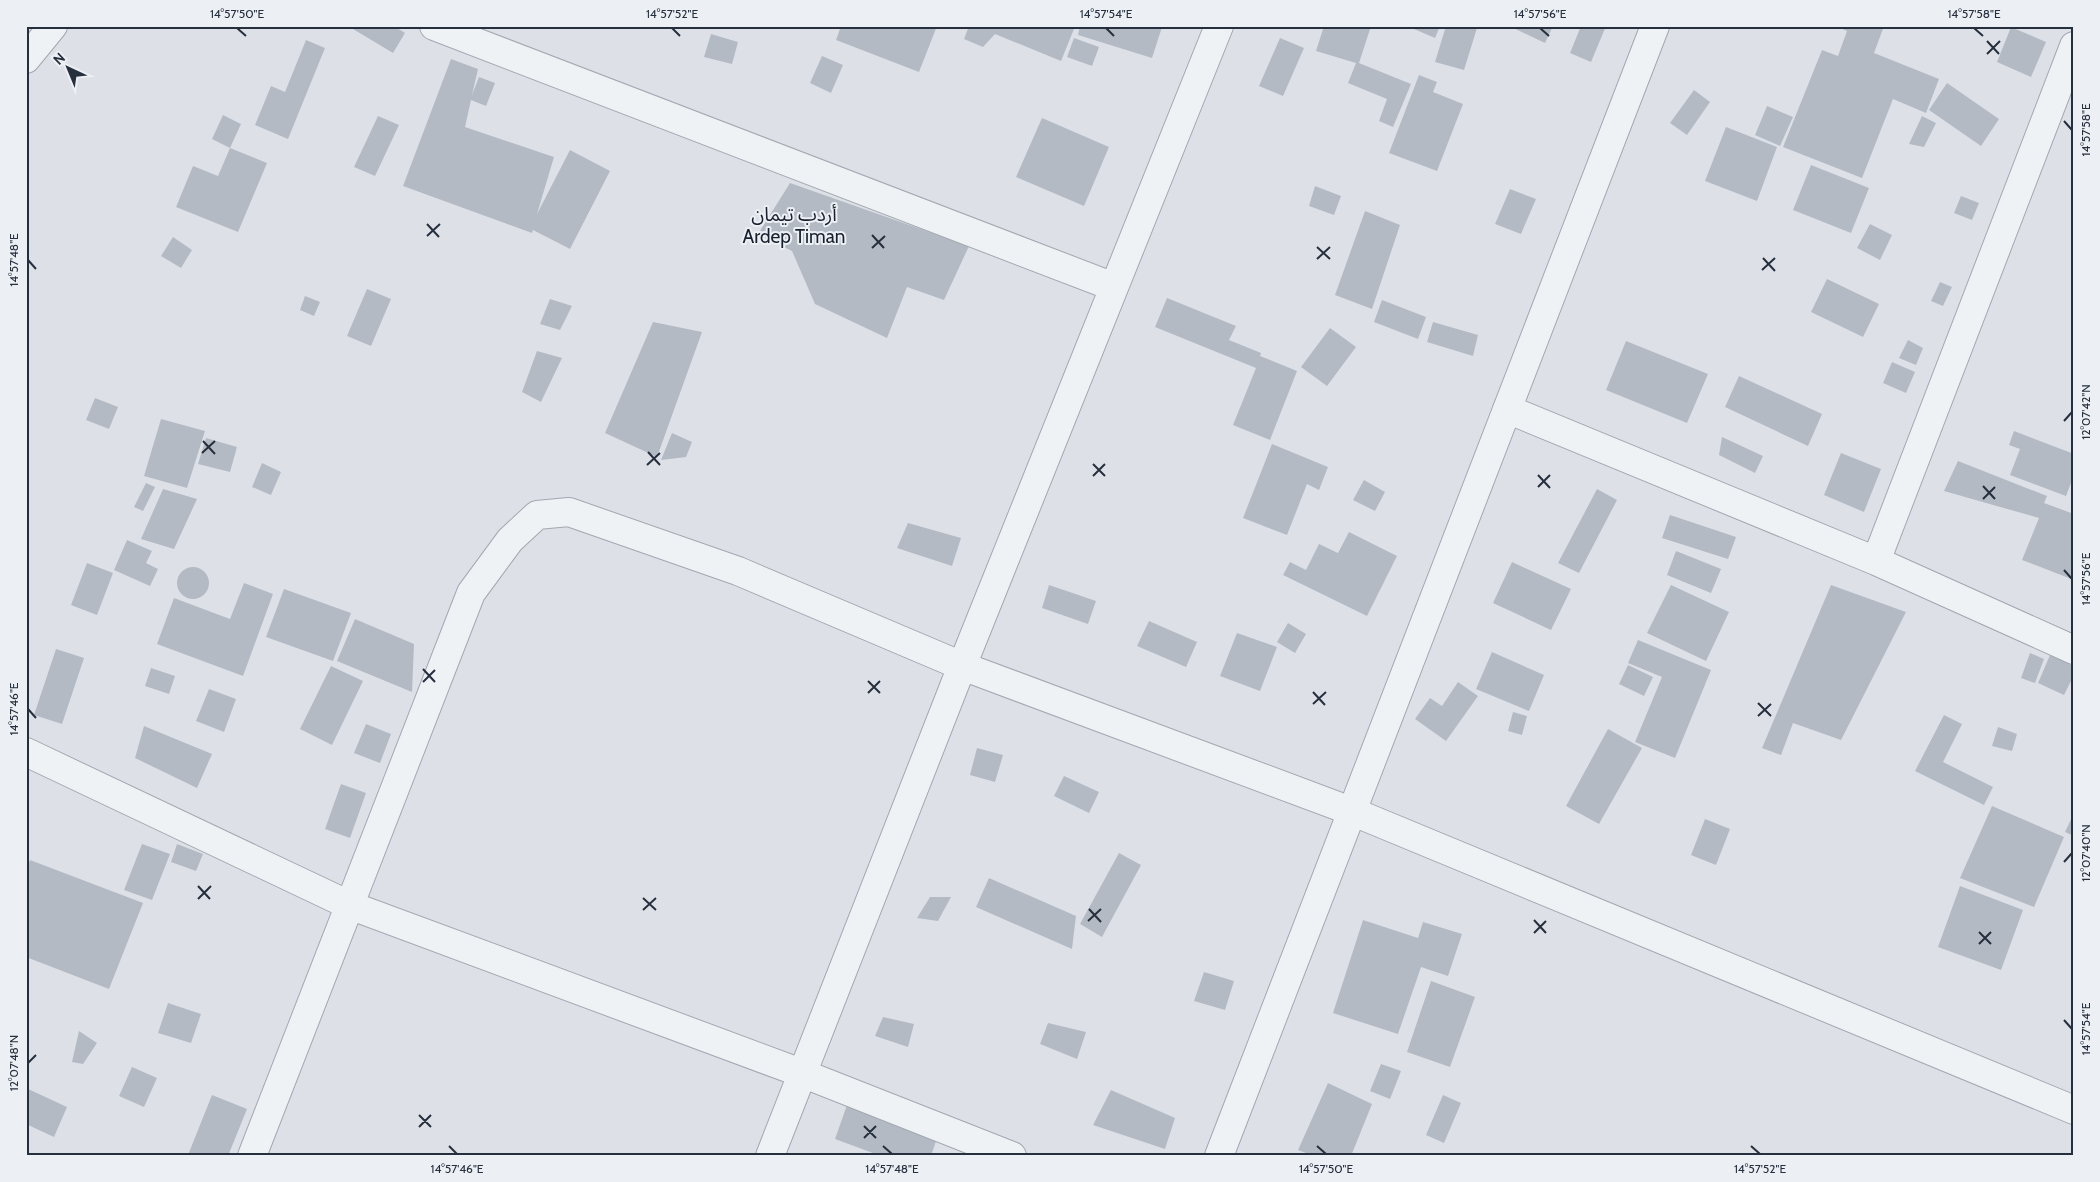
<svg xmlns="http://www.w3.org/2000/svg" width="2100" height="1182" font-family="Cabin,'Noto Sans Arabic',sans-serif">
<style>
.building{fill:#b4bac4}
.lines{fill:none;stroke-linecap:round;stroke-linejoin:round}
.minor-casing{stroke:#a2a8b1;stroke-width:30}
.minor{stroke:#eff2f5;stroke-width:28}
.ticks{fill:none;stroke:#262f3d;stroke-width:2}
.labels{text-anchor:middle;stroke-width:4;stroke-linejoin:round;paint-order:stroke}
.neighbourhood-label{font-size:19px;fill:#18202e;stroke:#ecf0f5}
.neatline{fill:none;stroke:#262f3d;stroke-width:2}
.ticks-label{font-size:12px;text-anchor:middle;fill:#262f3d}
</style>
<rect width="100%" height="100%" fill="#dde1e7"/>
<!-- building -->
<path class="building" d="M348,26h46l11,7 -12,20z
M841,26h96l-18,46 -83,-32z
M969,26h97l8,3 -13,32 -66,-27 -12,13 -19,-8z
M1080,26h80l2,1 -10,31 -74,-23z
M1324,26h47l-12,37 52,21 -18,43 -14,-6 8,-22 -39,-16 8,-20 -40,-12z
M1407,26h33l-5,12z
M1446,26h24l7,2 -13,42 -29,-8z
M1509,26h44l-8,17z
M1581,26h25l-15,36 -21,-9z
M1836,26h48l-10,27 65,26 -13,34 -33,-14 -31,79 -79,-31 39,-97 16,6 9,-25z
M2011,27l35,15 -15,35 -34,-15z
M711,34l27,8 -6,22 -28,-7z
M1074,38l25,9 -7,19 -25,-9z
M1280,38l24,10 -21,48 -24,-10z
M306,40l19,8 -37,91 -33,-14 16,-39 14,6z
M822,56l21,9 -12,28 -21,-10z
M451,59l27,10 -6,26 7,-18 16,6 -9,23 -15,-6 -6,27 89,30 -17,57 33,-64 40,21 -40,78 -37,-19 -1,3 -129,-47z
M1419,75l18,7 -4,10 30,12 -26,67 -48,-18z
M1947,83l52,36 -18,27 -52,-36z
M1694,90l16,12 -23,33 -17,-12z
M1767,106l26,11 -13,29 -25,-11z
M223,115l18,9 -11,24 -18,-9z
M378,116l21,9 -24,51 -21,-9z
M1922,116l14,7 -12,24 -15,-3z
M1042,118l67,29 -25,59 -68,-29z
M1726,127l51,20 -20,54 -52,-20z
M230,148l37,15 -29,69 -62,-25 17,-41 25,10z
M1811,165l58,23 -18,45 -58,-23z
M790,183l179,63 -25,54 -37,-13 -20,51 -72,-34 -23,-53 -34,-17z
M1315,186l26,10 -7,19 -25,-9z
M1510,189l26,10 -15,35 -26,-10z
M1961,196l18,7 -7,17 -18,-7z
M1365,211l35,14 -28,84 -37,-14z
M1870,224l22,11 -12,25 -23,-12z
M173,237l19,13 -11,18 -20,-12z
M1827,279l52,25 -16,33 -52,-25z
M1940,282l12,5 -9,19 -12,-5z
M367,289l24,10 -20,47 -24,-10z
M305,296l15,6 -6,14 -14,-6z
M1167,298l69,28 -7,14 32,13 -1,3 37,15 -27,69 -37,-15 23,-57 -101,-41z
M550,299l22,7 -12,24 -20,-6z
M1382,300l44,17 -8,22 -44,-17z
M653,322l49,10 -45,125 -52,-24z
M1433,322l45,13 -5,21 -46,-14z
M1330,328l26,19 -29,39 -26,-19z
M1908,340l15,8 -7,17 -17,-7z
M1626,341l82,33 -21,49 -81,-33z
M537,351l25,7 -21,44 -19,-10z
M1892,362l23,10 -9,21 -23,-10z
M1739,376l83,38 -14,32 -83,-39z
M95,398l23,9 -9,22 -23,-9z
M161,419l44,12 -18,57 -43,-12z
M2014,431l60,23v21l-8,21 -56,-21 10,-26 -11,-4z
M672,433l20,9 -6,15 -25,3z
M1722,437l41,19 -8,17 -36,-18z
M206,438l31,9 -7,25 -32,-8z
M1272,444l56,23 -9,23 -12,-6 -20,51 -44,-17z
M1841,453l40,16 -17,43 -40,-17z
M1958,461l89,35 -3,7 30,11v66l-52,-20 17,-42 -95,-27z
M262,463l19,9 -10,23 -19,-8z
M1364,480l21,12 -10,19 -22,-11z
M146,483l9,4 -12,24 -9,-4z
M163,489l34,10 -23,50 -33,-10z
M1597,489l20,11 -38,73 -21,-10z
M1670,515l66,22 -8,22 -66,-21z
M908,523l53,15 -9,28 -55,-18z
M1349,532l48,24 -30,60 -84,-41 7,-13 16,8 13,-26 19,9z
M127,540l25,11 -6,12 12,6 -8,17 -36,-16z
M1676,551l45,18 -10,24 -44,-18z
M1512,562l59,27 -20,41 -58,-27z
M87,563l26,10 -16,42 -26,-10z
M177 583a16 16 0 1 1 32 0a16 16 0 1 1-32 0Z
M244,583l29,11 -30,82 -86,-32 17,-46 56,21z
M1049,585l47,16 -8,23 -46,-16z
M1671,585l58,27 -23,49 -59,-28z
M1831,585l75,27 -65,128 -48,-17 -12,32 -19,-7z
M284,589l67,24 -18,48 -67,-24z
M355,619l59,25 -2,48 -75,-31z
M1149,621l48,21 -11,25 -49,-21z
M1288,623l18,11 -11,19 -18,-11z
M1237,633l40,14 -17,44 -40,-15z
M1638,640l73,30 -36,88 -40,-16 27,-65 -34,-14z
M56,649l28,9 -22,66 -28,-9z
M1492,652l52,23 -15,36 -53,-22z
M2030,653l14,6 -9,24 -14,-5z
M2050,655l24,11v9l-10,20 -26,-12z
M1628,665l25,12 -9,19 -25,-12z
M331,666l32,15 -31,64 -32,-16z
M151,668l24,8 -6,18 -24,-8z
M1458,682l20,14 -32,45 -31,-22 15,-21 12,8z
M209,689l27,10 -12,33 -28,-11z
M1513,712l14,4 -5,19 -14,-4z
M1944,715l18,9 -19,38 50,25 -9,18 -69,-34z
M366,724l25,10 -11,29 -26,-10z
M144,726l68,28 -15,34 -62,-30z
M1998,727l19,7 -5,17 -20,-5z
M1608,729l34,19 -43,76 -33,-18z
M977,748l26,7 -8,27 -25,-7z
M1064,776l35,16 -10,21 -35,-17z
M341,784l25,9 -16,45 -25,-9z
M1992,806l72,31 -30,70 -74,-29z
M2074,813v23l-9,-4z
M1705,819l25,10 -14,36 -25,-10z
M142,844l28,10 -18,46 -28,-10z
M177,844l26,10 -7,17 -25,-9z
M1119,853l22,12 -39,72 -22,-13z
M30,860l113,43 -34,86 -83,-32v-86z
M989,878l87,38 -4,33 -96,-42z
M1960,886l63,24 -22,60 -63,-23z
M930,897h21l-13,24 -21,-3z
M1363,920l55,18 5,-16 39,12 -14,42 -27,-9 -23,67 -65,-21z
M1204,972l30,9 -9,29 -31,-9z
M1431,981l44,16 -25,70 -43,-15z
M168,1003l33,11 -10,29 -33,-10z
M883,1017l31,7 -6,23 -33,-11z
M1048,1023l38,9 -9,27 -37,-15z
M79,1031l18,12 -14,21 -11,-2z
M1381,1064l20,7 -11,28 -20,-8z
M132,1067l25,11 -13,29 -25,-11z
M1328,1083l44,21 -21,52h-37l-16,-6z
M26,1088l41,19 -13,30 -28,-13z
M1111,1090l64,28 -10,31 -72,-24z
M212,1095l35,14 -19,47h-38l-2,-1z
M1443,1095l18,8 -17,40 -18,-8z
M847,1105l90,33 -6,18h-50l-46,-17z"/>
<g class="lines">
<!-- minor casing -->
<g class="minor-casing">
<path id="minor" d="M434,26l680,261
M26,59l27,-33
M1507,409l369,152 198,89
M1876,561l198,-515
M26,752l323,153 455,169 208,82
M252,1156l219,-563 39,-53 27,-25 32,-3 169,59 224,95 389,145 723,299
M770,1156l192,-490 257,-640
M1219,1156l436,-1130"/>
</g>
<!-- minor -->
<use href="#minor" class="minor"/>
</g>
<!-- ticks -->
<path class="ticks" d="M237,28l9,8M672,28l8,8M1106,28l8,8M1540,28l9,8M1974,28l9,8M1987,41l12,13M1987,54l13,-13M2064,121l8,9M427,224l12,13M872,235l12,13M427,236l13,-12M1317,247l13,12M872,248l13,-12M1763,258l12,13M1317,259l13,-12M28,260l8,9M1762,270l13,-12M2064,421l8,-9M203,441l12,13M648,452l12,13M202,453l13,-12M1093,464l12,12M647,465l13,-12M1538,475l12,13M1093,476l12,-12M1983,486l12,13M1538,487l12,-12M1983,499l12,-12M2064,570l8,9M423,669l12,13M868,681l12,12M423,682l12,-12M1313,692l12,13M868,693l12,-12M1758,703l13,13M1313,704l13,-12M28,709l8,9M1758,716l13,-12M2064,862l8,-9M198,886l12,13M643,898l13,12M198,899l13,-13M1089,909l12,13M643,910l13,-12M1534,920l12,13M1088,921l13,-12M1979,932l12,12M1534,933l12,-12M1979,944l12,-12M2064,1020l8,9M28,1063l8,-8M419,1115l12,12M864,1126l12,12M419,1127l12,-12M864,1138l12,-12M449,1146l8,8M883,1146l9,8M1317,1146l9,8M1751,1146l9,8"/>
<g class="labels">
<!-- neighbourhood labels -->
<g class="neighbourhood-label">
<text x="794" y="221">أردب تيمان<tspan x="794" dy="22">Ardep Timan</tspan></text>
</g>
</g>
<!-- border -->
<rect width="2100" height="1182" fill="none" stroke="#ecf0f5" stroke-width="55"/>
<!-- north arrow -->
<g transform="translate(68 68) rotate(316)" stroke="#ecf0f5" stroke-width="4" paint-order="stroke">
<path d="M0-4L9 19L0 12L-9 19Z" fill="#262f3d"/>
<text y="-8" font-size="14" font-weight="bold" text-anchor="middle" fill="#262f3d">N</text>
</g>
<rect x="28" y="28" width="2044" height="1126" class="neatline"/>
<g class="ticks-label">
<text x="237" y="18">14°57'50"E</text>
<text x="672" y="18">14°57'52"E</text>
<text x="1106" y="18">14°57'54"E</text>
<text x="1540" y="18">14°57'56"E</text>
<text x="1974" y="18">14°57'58"E</text>
<text transform="translate(2086 130) rotate(-90)" y="4">14°57'58"E</text>
<text transform="translate(14 260) rotate(-90)" y="4">14°57'48"E</text>
<text transform="translate(2086 412) rotate(-90)" y="4">12°07'42"N</text>
<text transform="translate(2086 579) rotate(-90)" y="4">14°57'56"E</text>
<text transform="translate(14 709) rotate(-90)" y="4">14°57'46"E</text>
<text transform="translate(2086 853) rotate(-90)" y="4">12°07'40"N</text>
<text transform="translate(2086 1029) rotate(-90)" y="4">14°57'54"E</text>
<text transform="translate(14 1063) rotate(-90)" y="4">12°07'48"N</text>
<text x="457" y="1173">14°57'46"E</text>
<text x="892" y="1173">14°57'48"E</text>
<text x="1326" y="1173">14°57'50"E</text>
<text x="1760" y="1173">14°57'52"E</text>
</g>
</svg>
